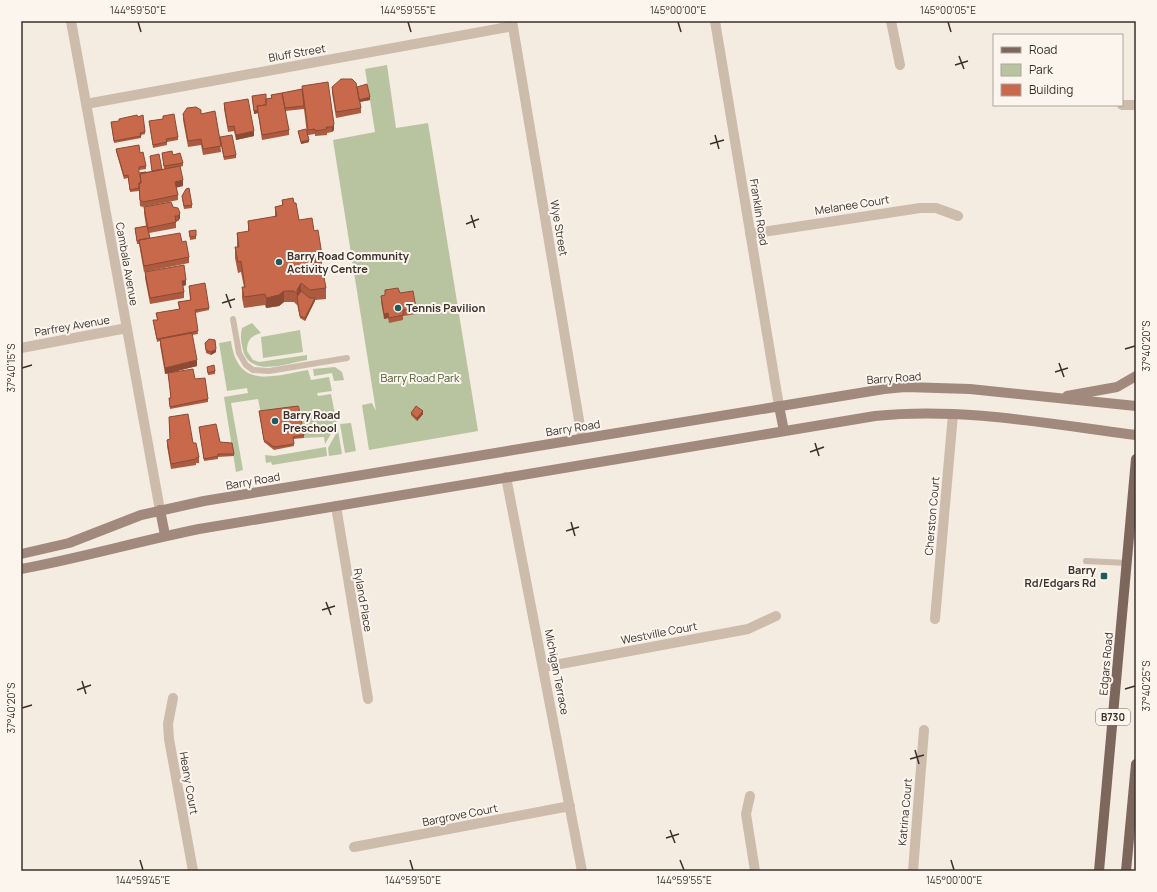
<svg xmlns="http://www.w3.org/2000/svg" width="1157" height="892" font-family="Manrope,sans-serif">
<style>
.green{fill:#b8c4a0}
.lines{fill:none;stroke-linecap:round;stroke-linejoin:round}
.lane{stroke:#cdbbac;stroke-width:6}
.street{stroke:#cdbbac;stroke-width:10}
.secondary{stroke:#a18a7d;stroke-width:10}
.primary{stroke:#7d675c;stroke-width:10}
.wall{fill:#ac5a40}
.shaded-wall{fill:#8c4a34}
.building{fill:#c8694b;stroke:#8c4a34}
.ticks{fill:none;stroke:#3b302b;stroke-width:1.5}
.poi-dot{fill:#1f5a5e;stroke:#fbf5ee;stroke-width:1.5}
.labels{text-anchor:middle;stroke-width:4;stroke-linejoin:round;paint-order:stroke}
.shield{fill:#fbf5ee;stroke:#756b66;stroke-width:1}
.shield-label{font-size:10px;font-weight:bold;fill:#3b302b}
.street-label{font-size:11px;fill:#3b302b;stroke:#fbf5ee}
.poi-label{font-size:11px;font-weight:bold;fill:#3b302b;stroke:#fbf5ee;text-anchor:start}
.park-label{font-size:11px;fill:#4a5a2e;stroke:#fbf5ee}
.neatline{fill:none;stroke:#3b302b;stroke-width:1.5}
.ticks-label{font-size:10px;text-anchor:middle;fill:#3b302b}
</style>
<rect width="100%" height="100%" fill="#f4ebe1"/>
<!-- green -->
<path class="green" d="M387,65l9,63 32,-5 50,308 -109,19 -7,-45 10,-2 4,8 -43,-271 42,-8 -10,-63z
M252,323l9,10c-10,3 -14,7 -14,18l6,9 6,2 48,-7v5c-19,3 -57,18 -64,-10 -2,-8 -3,-14 -1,-22z
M300,330l3,22 -40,6 -2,-21z
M231,341c7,49 41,35 77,29l3,10 18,-3 3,14 -15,2 1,3 13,-2 6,30 -12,20 -1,-7 -20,1 -4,-30 -39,6 -3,-15 -27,4 12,67 -7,2 -12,-75 24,-4 -1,-5 -20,3 -8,-48z
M335,367l7,5 2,8 -10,1 -2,-8 -18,3 -1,-7z
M351,423l5,28 -11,2 -5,-29z
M338,430l4,24 -13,2 -1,-8z
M326,447l1,9 -55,9 -1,-3 -5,1 -1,-8 9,1z"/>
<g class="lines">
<!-- lane -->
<path class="lane" d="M233,319l6,34 7,12 7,5 16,1 78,-13
M1086,561l41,2"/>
<!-- street -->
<path class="street" d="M71,21l89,489
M512,21l70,417
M715,21l64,385
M891,21l9,44
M86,104l427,-78
M1122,105h14
M750,234l170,-26h16l22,8
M21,348l106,-20
M506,477l76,394
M336,506l32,193
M935,619l18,-205
M544,667l204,-38 28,-13
M173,698l-5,26 1,15 24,132
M750,796l-4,18 9,57
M354,847l216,-41
M913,871l11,-141"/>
<!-- secondary -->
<path class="secondary" d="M1067,396l50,-9 19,-11
M779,406l5,25
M160,510l5,25
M21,554l48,-11 72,-28 63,-14 680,-112 21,-2 65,2 166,17
M21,569c60,-11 118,-28 178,-40l676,-113c86,-9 175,8 261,19"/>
<!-- primary -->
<path class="primary" d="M1099,871l37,-412
M1126,871l10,-107"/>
</g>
<!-- wall -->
<path class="wall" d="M332,87h25l13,13 -10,2 1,6v5l-25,5 -4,-25z
M302,89l32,41 -2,2 -5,1v2l-12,1v-2l-7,1 1,7 -8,2 -3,-13 9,3 -3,-25 -19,2 4,19v5l-27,5 -4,-27 -4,1 -2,-18 14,3 5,-1v-3z
M224,103l30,33 -18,4 -2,-9 -6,1 -4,-23z
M183,114h18l19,25 16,16v3l-12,2 -4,-20 1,12 -18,3 -2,-10 -13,2 -5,-27z
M163,116l15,21v3l-11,2v3l-14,3 -4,-27 14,-2z
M111,122l34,10v2l-4,1v3l-27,5z
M116,149l24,4 6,13v3l-7,1v3l13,-2 -2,-15 12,13h2l-2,-16 11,2 10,8v3l-3,1 3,19 -7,1 2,8v5l-35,7 -3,-1 -1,-15 -9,1 -2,-14 -4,1 -8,-28z
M182,196l10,9v3l-8,1 -2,-11z
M282,200l12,3 5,17 15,11 8,24v11l-6,1v7l10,14v11l-11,1 -10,21 -5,-3 -3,-14v1l-3,-3h-10l-5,4 -13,2 -1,-3 -21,3 -2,-10v-11h2l-3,-15 -3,1 -3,-15v-11h2v-14l11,-1v-11l27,-4v-10l7,-2z
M144,207h29l7,11 -2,3 -2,1v6l-27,5 1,5 32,4 7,15v6l-45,9 -5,-28h-2l-2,-16 11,-2 -2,-13z
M189,231l7,5v3l-6,1z
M145,272l41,13 -3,1 1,6v6l-34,6 -5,-26z
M189,286l20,22v2l-14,3 3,21 -6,1 5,31 -32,8 -5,-29v-4l-3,1 -4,-22h4l-1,-7 23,-4 -1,-7 12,-2z
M385,290l15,3 16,15v6l-13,2v4l-14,3 -1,-5 -4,1 -3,-17v-6l4,-1z
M205,343l11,9 -5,3 -5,-2z
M207,367l8,4v3l-7,1z
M168,373l27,6 13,20v3l-38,7 -1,-11h2z
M259,411l45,24v3l-11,1 1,7 -20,4 -10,-8z
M411,413l12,1 -6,7 -6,-6z
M169,417l24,26 6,14v6h-3v2l-25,4 -4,-23v-6l3,-1z
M199,427l35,27v2l-16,1v2l-14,2z"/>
<!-- shaded-wall -->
<path class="shaded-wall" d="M370,97v3l-11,2v-2z
M258,110v3l-4,1v-3z
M334,124v6l-2,2v-5z
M254,131v5l-18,4v-5z
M309,140v2l-8,2v-2z
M183,180v6l-8,2v-6z
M180,213v5l-2,3v-5z
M316,264v11h-3v-10z
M186,280v5l-4,1v-5z
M301,283v11l-4,6v-10z
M284,291v11l-5,4 -13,2v-10z
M315,298v3l-10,20v-3z
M388,313v5l-4,1v-5z
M216,349v3l-5,3v-3z
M197,360v6l-32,8v-6z
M423,411v3l-6,7v-3z"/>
<!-- building -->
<path class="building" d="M341,79h11l4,4 5,25 -25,4 -4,-25z
M328,82l6,42 -2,3h-6l1,2 -12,2v-2l-7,1 -6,-44z
M367,84l3,13 -11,3 -2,-13z
M302,89l2,17 -19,2 -3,-15z
M282,93l7,37 -27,5 -5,-29 9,-1v-6l6,-1 -1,-3z
M266,94v11l-9,1 1,4 -4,1 -2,-15z
M248,99l6,32 -18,4 -2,-9 -6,1 -4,-24z
M196,107l5,3v4l14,-3 6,35 -18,3 -2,-10 -13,2 -5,-27 4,-6z
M174,114l4,23 -12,2 1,3 -14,3 -4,-24 14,-2v-3z
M137,115l1,2 5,-2 2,17 -5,1 1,3 -27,5 -3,-19 8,-1v-2z
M306,129l3,11 -8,2 -3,-11z
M232,135l4,20 -12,2 -4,-20z
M139,145l1,8 3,-1 3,14 -7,1v6l7,-1 -6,2 1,9h-2v5l-9,2 -2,-15 -4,1 -8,-27z
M172,151l1,4 7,-2 3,10 -19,3 -2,-13z
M159,154l3,15 -10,2 -2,-15z
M180,166l3,14 -8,2 3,13 -35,7 -3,-2 -1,-17h2l-1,-9z
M189,188l3,17 -8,1 -2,-10 4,-7z
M293,198l1,5h2l3,17 13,-2 2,13 4,-1 4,25 -8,2 2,7 -3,1 1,9 9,-2 3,16 -16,2 -9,-7 -4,7v4l-3,-3h-10l-5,4 -13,3 -1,-4 -21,3 -2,-10h3l-4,-26 -3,1 -3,-15h4l-2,-14 12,-2 -1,-10 29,-5 -2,-9 8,-2 -1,-5z
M171,202l2,5 5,1 2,5 -2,3h-3l1,6 -28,6 -4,-21z
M147,226l3,12 -11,2v1h-2l-2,-13z
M196,230v6l-6,1 -1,-6z
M180,233l2,9 4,-1 3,16 -45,9 -5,-26z
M184,265l2,15 -4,1 2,11 -34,6 -5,-26z
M205,283l4,25 -14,2 3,21 -41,8 -4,-19h5l-2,-7 24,-4 -2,-7 13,-2 -2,-14z
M398,288l2,5 13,-2 3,17 -13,2v5l-14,3 -1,-5 -4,1 -3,-18 4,-1v-5z
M301,291l9,7h5l-10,20 -5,-2 -3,-19z
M192,333l5,27 -32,8 -5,-29z
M209,339l6,1 1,9 -5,3 -5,-2 -1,-7z
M214,365l1,6 -7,2 -1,-6z
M193,369l2,10 10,-1 3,21 -38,8 -1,-9h2l-3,-25z
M298,406l1,2 5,27 -11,2 1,7 -20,3 -10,-7 -5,-29z
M416,406l7,5 -6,7 -6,-5z
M188,414l5,29h3l3,14 -3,1v1l-25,5 -4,-24 3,-1 -1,-22z
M216,424l4,18 12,1 2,11h-16v2l-14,3 -5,-32z"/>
<!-- ticks -->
<path class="ticks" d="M138,22l3,10M408,22l3,10M678,22l3,10M948,22l3,10M959,56l5,13M955,65l13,-4M715,135l4,14M710,144l14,-4M471,215l4,13M466,224l13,-5M226,294l5,14M222,303l13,-4M1125,349l10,-3M1059,363l5,14M22,368l10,-3M1055,372l13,-4M815,443l4,13M810,452l14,-5M571,522l4,14M566,531l13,-4M326,602l5,13M322,610l13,-4M82,681l4,13M1125,689l10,-3M77,690l14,-5M22,708l10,-3M915,750l4,14M910,759l14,-4M670,830l5,13M666,838l13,-4M140,860l3,10M410,860l3,10M680,860l4,10M951,860l3,10"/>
<!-- markers -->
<g class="poi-dot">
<circle cx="279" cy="262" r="4"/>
<circle cx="398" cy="308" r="4"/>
<circle cx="275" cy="421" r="4"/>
<rect x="1100" y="572" width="8" height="8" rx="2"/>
</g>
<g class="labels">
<!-- shield labels -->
<rect class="shield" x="1096" y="709" width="34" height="16" rx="3"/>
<g class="shield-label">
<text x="1113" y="721">B730</text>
</g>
<!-- street labels -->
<g class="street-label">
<text transform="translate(297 53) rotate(-10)" y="4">Bluff Street</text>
<text transform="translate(852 205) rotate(-9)" y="4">Melanee Court</text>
<text transform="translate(759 212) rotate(81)" y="4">Franklin Road</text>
<text transform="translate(559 228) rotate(80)" y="4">Wye Street</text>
<text transform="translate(127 264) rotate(80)" y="4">Cambala Avenue</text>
<text transform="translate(72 326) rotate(-10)" y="4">Parfrey Avenue</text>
<text transform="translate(894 378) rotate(-4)" y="4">Barry Road</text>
<text transform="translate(573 428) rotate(-9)" y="4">Barry Road</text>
<text transform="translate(253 481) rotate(-10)" y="4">Barry Road</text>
<text transform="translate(932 516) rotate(-85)" y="4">Cherston Court</text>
<text transform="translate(363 600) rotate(80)" y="4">Ryland Place</text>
<text transform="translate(659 633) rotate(-11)" y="4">Westville Court</text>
<text transform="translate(1106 664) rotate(-85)" y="4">Edgars Road</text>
<text transform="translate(557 672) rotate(79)" y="4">Michigan Terrace</text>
<text transform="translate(189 783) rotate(80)" y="4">Heany Court</text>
<text transform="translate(905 812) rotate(-85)" y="4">Katrina Court</text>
<text transform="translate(460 815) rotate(-11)" y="4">Bargrove Court</text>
</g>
<!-- poi labels -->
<g class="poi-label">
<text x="287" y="260">Barry Road Community<tspan x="287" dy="13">Activity Centre</tspan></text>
<text x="406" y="312">Tennis Pavilion</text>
<text x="283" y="419">Barry Road<tspan x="283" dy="13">Preschool</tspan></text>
<text x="1096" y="574" text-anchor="end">Barry<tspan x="1096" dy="13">Rd/Edgars Rd</tspan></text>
</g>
<!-- park labels -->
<g class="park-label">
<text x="420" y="382">Barry Road Park</text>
</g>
</g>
<!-- border -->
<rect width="1157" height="892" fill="none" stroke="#fbf5ee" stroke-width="44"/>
<!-- legend -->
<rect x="993" y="34" width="130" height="72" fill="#fbf5ee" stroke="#aea6a0"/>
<rect x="1001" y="47" width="20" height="6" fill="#7d675c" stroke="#aea6a0"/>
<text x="1029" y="54" font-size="12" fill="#3b302b">Road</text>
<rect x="1001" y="64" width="20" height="12" fill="#b8c4a0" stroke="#aea6a0"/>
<text x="1029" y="74" font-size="12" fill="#3b302b">Park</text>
<rect x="1001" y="84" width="20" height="12" fill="#c8694b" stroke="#aea6a0"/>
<text x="1029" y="94" font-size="12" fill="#3b302b">Building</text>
<rect x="22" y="22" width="1113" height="848" class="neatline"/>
<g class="ticks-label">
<text x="138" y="14">144°59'50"E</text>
<text x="408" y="14">144°59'55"E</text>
<text x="678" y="14">145°00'00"E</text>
<text x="948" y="14">145°00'05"E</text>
<text transform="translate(1146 346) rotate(-90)" y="4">37°40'20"S</text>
<text transform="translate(11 368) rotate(-90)" y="4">37°40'15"S</text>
<text transform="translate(1146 686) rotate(-90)" y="4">37°40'25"S</text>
<text transform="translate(11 708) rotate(-90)" y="4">37°40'20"S</text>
<text x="143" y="884">144°59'45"E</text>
<text x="413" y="884">144°59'50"E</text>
<text x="684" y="884">144°59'55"E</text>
<text x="954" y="884">145°00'00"E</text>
</g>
</svg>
